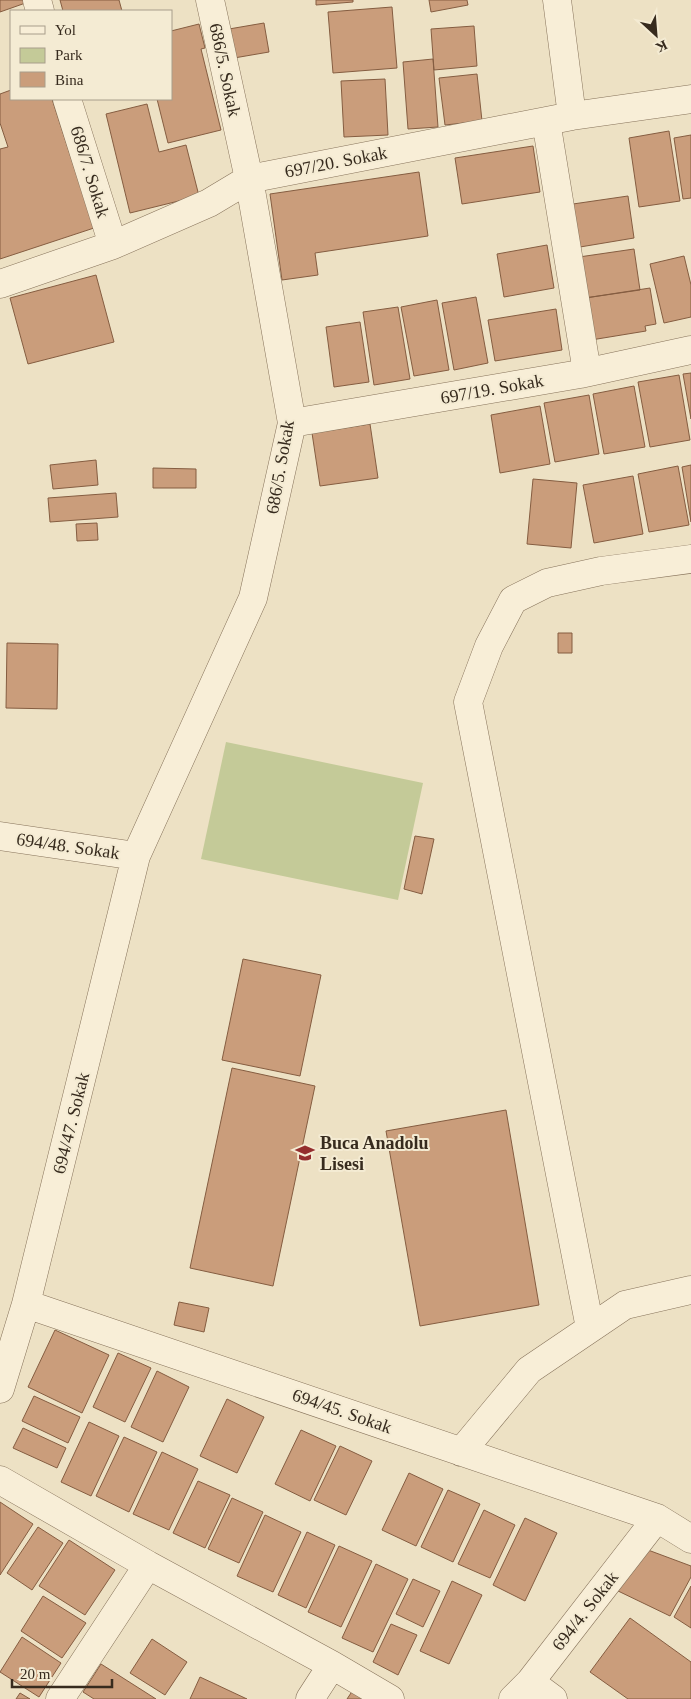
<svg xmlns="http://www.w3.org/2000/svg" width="691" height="1699" font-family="'Times New Roman',serif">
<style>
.green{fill:#c4ca98}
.building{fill:#ca9d7b;stroke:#855d41}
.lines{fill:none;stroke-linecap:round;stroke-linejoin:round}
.minor-casing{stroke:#87735b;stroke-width:29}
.minor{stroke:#f8eed7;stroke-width:28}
.labels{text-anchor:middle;stroke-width:4;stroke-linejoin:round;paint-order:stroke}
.street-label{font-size:18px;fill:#372b1e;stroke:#f4ebd3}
.poi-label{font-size:18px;font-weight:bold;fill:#372b1e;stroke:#f4ebd3;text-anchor:start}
</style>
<rect width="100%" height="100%" fill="#ede1c4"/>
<!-- green -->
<path class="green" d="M226,742l197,41 -25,117 -197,-41z"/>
<!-- building -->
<path class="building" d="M0,0h34l-34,12z
M60,0h59l3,11h-59z
M316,0h37v2l-37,3z
M429,0h38l1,5 -37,7z
M392,7l5,61 -64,5 -5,-61z
M264,23l5,29 -35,6 -5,-29z
M199,24l6,24 -4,1 20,81 -53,13 -11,-44h14v-68z
M474,26l3,40 -43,4 -3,-41z
M433,59l5,68 -30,2 -5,-67z
M477,74l5,47 -37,4 -6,-47z
M385,79l3,56 -44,2 -3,-56z
M11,90v9h41l42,129 -94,31v-110l8,-2 -8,-24v-29z
M147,104l12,48 27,-7 13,51 -69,17 -24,-99z
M669,131l11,70 -41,6 -10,-69z
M691,135v63l-8,1 -9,-61z
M533,146l7,46 -78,12 -7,-46z
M419,172l9,64 -113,17 3,22 -36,5 -12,-86z
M628,196l6,42 -54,9 -7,-43z
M547,245l7,43 -50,9 -7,-43z
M634,249l6,41 -55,8 -6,-41z
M684,256l7,29v32l-27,6 -14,-59z
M96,275l18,67 -86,22 -18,-66z
M650,288l6,36 -11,2 1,5 -55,9 -6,-42z
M476,297l12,66 -34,7 -12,-67z
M437,300l12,70 -35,6 -13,-69z
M398,307l12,72 -36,6 -11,-73z
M556,309l6,41 -67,11 -7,-41z
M360,322l9,60 -35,5 -8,-60z
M691,373v46l-8,-45z
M679,375l11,65 -40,7 -12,-65z
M634,386l11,61 -41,7 -11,-60z
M589,395l10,59 -44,8 -11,-59z
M540,406l10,58 -50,9 -9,-58z
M370,424l8,54 -58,8 -8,-53z
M96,460l2,25 -45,4 -3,-24z
M691,465v57l-9,-55z
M678,466l11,59 -40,7 -11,-58z
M153,468l43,1v19h-43z
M633,476l10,58 -49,9 -11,-58z
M533,479l44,4 -6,65 -44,-4z
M116,493l2,24 -68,5 -2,-24z
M97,523l1,17 -21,1 -1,-17z
M558,633h14v20h-14z
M7,643l51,1 -1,65 -51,-1z
M415,836l19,3 -12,55 -18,-5z
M243,959l78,16 -21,101 -78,-16z
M232,1068l83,18 -42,200 -83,-18z
M506,1110l33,195 -119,21 -34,-195z
M179,1302l30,6 -5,24 -30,-7z
M55,1330l54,25 -27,58 -54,-26z
M118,1353l33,15 -26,54 -32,-15z
M157,1371l32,16 -26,55 -32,-15z
M34,1396l46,21 -12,26 -46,-22z
M227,1399l37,18 -27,56 -37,-17z
M89,1422l30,14 -28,60 -30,-14z
M23,1428l43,20 -9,20 -44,-20z
M301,1430l35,16 -26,55 -35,-17z
M124,1437l33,15 -28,60 -33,-16z
M340,1446l32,15 -26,54 -32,-15z
M162,1452l36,17 -29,61 -36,-16z
M409,1473l34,16 -27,57 -34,-16z
M198,1481l32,14 -25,53 -32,-15z
M448,1490l32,14 -27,58 -32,-15z
M232,1498l31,14 -24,51 -31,-14z
M0,1502l33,22 -33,51z
M484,1510l31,15 -25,53 -32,-14z
M265,1515l36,17 -28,60 -36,-16z
M525,1518l32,15 -32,68 -32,-16z
M38,1527l25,16 -31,47 -25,-17z
M307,1532l28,13 -29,63 -28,-13z
M69,1540l46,30 -30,45 -46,-29z
M339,1546l33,15 -31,66 -33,-15z
M648,1550l43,16v11l-21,39 -54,-26z
M376,1564l32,15 -35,73 -31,-14z
M413,1579l27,12 -17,36 -27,-13z
M452,1581l30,14 -33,69 -29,-13z
M691,1586v42l-17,-11z
M43,1596l43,27 -24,35 -41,-27z
M630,1618l61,44v37h-63l-38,-27z
M391,1624l26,11 -19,40 -25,-13z
M22,1637l39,26 -22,34 -39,-25z
M152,1639l35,23 -22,33 -35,-22z
M101,1664l55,35h-62l-11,-7z
M200,1677l47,22h-57z
M353,1690l13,9h-19z
M20,1693l10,6h-14z"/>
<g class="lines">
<!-- minor casing -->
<g class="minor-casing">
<path id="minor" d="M37,0l3,11
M557,0l15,116
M67,99l46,146
M546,121l41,251
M0,284l113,-39 96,-42 40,-24 323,-63 119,-17
M292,423l288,-49 111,-24
M0,836l136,20
M26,1304l631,214 34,21
M590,1328l-122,-626 21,-56 24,-46 34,-17 54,-12 90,-12
M0,1389l26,-85 110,-448 117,-258 39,-175 -43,-244 -39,-179
M461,1452l68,-82 96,-65 66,-15
M0,1480l148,85 184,100 58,34
M60,1699l88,-134
M310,1699l22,-34
M513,1699l17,-17
M553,1699l-23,-17 127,-164"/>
</g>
<!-- minor -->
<use href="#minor" class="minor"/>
</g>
<!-- icons -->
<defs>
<g id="school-bare" transform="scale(1.5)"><path d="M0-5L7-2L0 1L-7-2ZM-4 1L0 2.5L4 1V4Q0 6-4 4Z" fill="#942e2d" stroke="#f4ebd3" stroke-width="2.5" paint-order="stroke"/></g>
</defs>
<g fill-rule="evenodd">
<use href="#school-bare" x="305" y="1153"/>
</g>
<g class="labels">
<!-- street labels -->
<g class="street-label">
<text transform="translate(225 70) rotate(78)" y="6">686/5. Sokak</text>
<text transform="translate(336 162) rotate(-11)" y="6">697/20. Sokak</text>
<text transform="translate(90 172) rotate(73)" y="6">686/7. Sokak</text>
<text transform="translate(492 389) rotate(-10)" y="6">697/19. Sokak</text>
<text transform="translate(280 467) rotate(-80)" y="6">686/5. Sokak</text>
<text transform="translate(68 846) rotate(8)" y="6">694/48. Sokak</text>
<text transform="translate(71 1123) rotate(-76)" y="6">694/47. Sokak</text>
<text transform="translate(342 1411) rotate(19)" y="6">694/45. Sokak</text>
<text transform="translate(585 1611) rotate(-52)" y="6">694/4. Sokak</text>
</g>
<!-- poi labels -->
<g class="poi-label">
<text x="320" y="1149">Buca Anadolu<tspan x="320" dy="21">Lisesi</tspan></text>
</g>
</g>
<!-- legend -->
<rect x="10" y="10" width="162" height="90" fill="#f4ebd3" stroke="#a89e8b"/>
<rect x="20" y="26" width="25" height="8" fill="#f8eed7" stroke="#a89e8b"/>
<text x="55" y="35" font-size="15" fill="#372b1e">Yol</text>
<rect x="20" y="48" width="25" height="15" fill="#c4ca98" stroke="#a89e8b"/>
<text x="55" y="60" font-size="15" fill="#372b1e">Park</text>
<rect x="20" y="72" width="25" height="15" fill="#ca9d7b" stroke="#a89e8b"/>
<text x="55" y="85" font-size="15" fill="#372b1e">Bina</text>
<!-- north arrow -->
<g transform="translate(656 35) rotate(154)" stroke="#f4ebd3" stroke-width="4" paint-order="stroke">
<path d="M0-4L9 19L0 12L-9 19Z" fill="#372b1e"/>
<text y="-8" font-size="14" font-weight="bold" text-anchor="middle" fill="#372b1e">K</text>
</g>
<!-- scale -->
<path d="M12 1679v8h100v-8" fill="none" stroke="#372b1e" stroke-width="2.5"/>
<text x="20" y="1679" font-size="15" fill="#372b1e" stroke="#f4ebd3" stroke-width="4" paint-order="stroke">20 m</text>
</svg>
